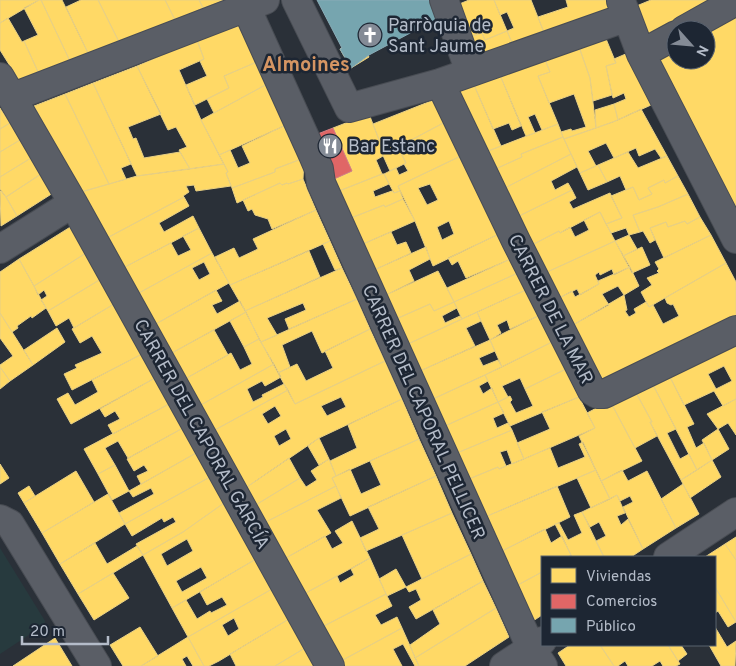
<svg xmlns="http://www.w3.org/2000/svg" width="736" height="666" font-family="Overpass,sans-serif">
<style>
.green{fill:#273a3e}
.homes{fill:#ffd966;stroke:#e8d084;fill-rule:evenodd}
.shops{fill:#e06666;stroke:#d38084}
.public{fill:#76a5af;stroke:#89acb7}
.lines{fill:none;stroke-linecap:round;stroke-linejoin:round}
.street-casing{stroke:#484c53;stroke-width:30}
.street{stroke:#5a5e66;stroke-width:28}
.labels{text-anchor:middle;stroke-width:5;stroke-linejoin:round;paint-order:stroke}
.poi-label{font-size:18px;fill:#b4bcc9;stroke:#1d2633;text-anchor:start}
.street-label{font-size:18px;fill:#b4bcc9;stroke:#1d2633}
.quarter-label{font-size:20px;font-weight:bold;fill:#d59563;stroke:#1d2633}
</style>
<rect width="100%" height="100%" fill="#2a3038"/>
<!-- green -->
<path class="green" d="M0,548l45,73 -1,4 -44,29z"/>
<!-- homes -->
<path class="homes" d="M0,0h39l-39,23z
M39,0h2l29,61 -31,13 -15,-33 14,-6 -14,-27z
M41,0h21l27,55 -19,6z
M81,0h17l21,42 -30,13 -23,-48z
M98,0h67l10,20 -56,22z
M165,0h34l4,8 -28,12z
M199,0h26l-22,8z
M469,0h25l13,31 -22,9 -3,-7 -13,4 -12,-32z
M494,0h37l14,35 -32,10 -6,-14 7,-3 -7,-16 -7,3z
M566,0h46l4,9 -71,26 -7,-18 30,-10z
M651,0h71l-76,36 -12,-29z
M736,14v194l-81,-151 21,-11v14h30v-30z
M8,18l14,24 2,-1 15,33 -19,8 -20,-32v-27z
M243,24l16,37 -35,15 5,12 -34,17 -9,-20 21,-9 -7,-15 4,-2 -7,-19z
M507,31l6,14 -36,14 -8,-22 13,-4 3,7z
M604,34l12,29 -10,3 6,29 -19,6 -3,-23 -12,-34z
M359,38l10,19 -18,11 -11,-19z
M197,40l7,19 -25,11 22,50 23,44 -34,5 -11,-19 8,-3 -11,-20 -8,3 -31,-64z
M578,44l12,34 6,50 -32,11 -3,-7 10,-3 1,2 14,-4 -12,-33 -25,9 -11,-27 12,-4 -6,-15z
M628,53l23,52 -33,15 -4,-16 12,-5 -2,-6 -11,5 -7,-32 10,-3 -2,-4z
M544,57l6,15 -12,4 20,48 -16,6 -7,-16 -7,3 7,16 -9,3 -26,-61z
M259,61l10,22 -55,30 -7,-14 22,-11 -5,-12z
M137,66l24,48 -33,13 5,12 3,-1 8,20 36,-6 10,17 -53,7 -44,-93z
M500,75l21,51 -9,4 -3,-7 -16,6 -19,-44z
M93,83l38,81 -10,4 5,11 -17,5 -44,-90z
M269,83l19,41 -69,31 -18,-35z
M474,85l27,61 -18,7 -29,-60z
M65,94l44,90 -28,8 -47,-86z
M436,99l11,22 -49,26 8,16 -16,8 -9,-20 2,-1 -10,-26z
M614,104l4,16 -22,8 -1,-18z
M0,108l10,15 -10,6z
M641,109l26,47 -6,2 -6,-9 -16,7 -3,-8 -22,10 -8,-15 -18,8 8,15 -16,7 -16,-34 49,-17z
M369,114l14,36 -2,1 2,5 -7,4 6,14 -43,17 -5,-12 18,-8 -19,-43z
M447,121l16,34 -65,31 2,5 -6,2 -10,-19 12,-6 3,7 9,-4 -4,-7 2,-1 -8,-16z
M10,123l10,17 -20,12v-23z
M288,124l16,34 -29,11v3l-43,16 -6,-15 2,-1 -9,-17 11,-5 8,18 12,-5 -8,-17z
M558,124l5,13 -42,17 1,3 -31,14 -8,-18z
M563,137l8,17 -70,36 -10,-19 31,-14 -1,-3z
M20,140l11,18 -31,19v-25z
M628,152l10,16 29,-12 11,20 -13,7 -1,-3 -16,8 4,6 -13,6 -6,-13 -7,3 -6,-14 -13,6 -9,-17z
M571,154l6,13 -26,14 4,9 13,-7 4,7 -57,28 -14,-28z
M463,155l38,78 -68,33 -18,-45 -17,-35zM430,184l8,16 -11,5 -9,-17zM449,221l5,13 -12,6 -5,-13z
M31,158l10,16 -35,23 -6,-8v-12z
M304,158l-1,21 -15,5 -1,-1 -5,2 -2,-2 -43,20 -5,-15 43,-16v-3z
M224,164l4,8 -2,1 5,13 -35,5 -2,-6 -8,1 3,6 -6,4 1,1 -77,41 -26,-46 56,-16z
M598,165l9,17 -19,8 -8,-17z
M41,174l12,19 -36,23 -11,-19z
M382,174h2l5,10 -16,7 2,6 17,-6 2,2 6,-2 3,8 -18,8 -1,-2 -33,13 -12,-27z
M678,176l10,18 -30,13 -25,8 7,17 -11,3 -3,-7 -15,5 -5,-9 16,-6 -11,-22 22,-9 6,13 13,-6 -4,-6 16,-8 1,3z
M303,179l13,31 -44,19 -4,-10 -13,-4 -3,-6 -4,2 -5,-11 37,-17 2,2 5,-2 1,1z
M572,190l4,8 -7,4 4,7 37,-16 12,25 -16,6 -6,-12 -40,21 -1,-2 -29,15 -15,-28z
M0,191h1l5,6 11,19 -16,10z
M688,194l12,23 -13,7 -2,-3 -17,6 -2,-5 -16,6 5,12 -5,3 -7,-12 -3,1 -7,-17 25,-8z
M184,197l5,9 -30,17 5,9 29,-16 6,12 -76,40 -16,-30z
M403,199l12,22 -52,23 -12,-26 33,-13 1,2z
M316,210l14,31 -100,44 -15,-28 19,-9 5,10 19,-9 -5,-10z
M600,212l15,29 -70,32 -15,-27 29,-15 1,2 10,-6 5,10 14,-7 -5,-10z
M700,217l11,18 -47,23 -14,-30 16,-6 2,5 17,-6 2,3z
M72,226l14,27 -52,33 -15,-27z
M199,228l13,25 -75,41 -14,-26 48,-25 7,13 13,-6 -8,-14z
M391,232l6,13 9,-3 5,11 -37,17 -11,-26z
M501,233l12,25 -47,20 -8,-17 -6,4 -4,-7z
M629,235l8,14 -14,7 -8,-15z
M711,235l15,28 -77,44 -8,-15 11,-7 -5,-7 12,-5 -2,-2 2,-2 -4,-7z
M330,241l12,27 -7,2 -12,-26z
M615,241l15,26 -16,8 -2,-6 -12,6 -1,-3 -4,3 4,9 -19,11 -3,-6 -18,9 -14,-25z
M426,247l4,12 -21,11 5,11 -28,14 -12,-25z
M642,247l8,18 -18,8 -9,-17z
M309,251l11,26 -75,34 -15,-26z
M86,253l15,26 -53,32 -7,-11 6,-4 -3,-6 -6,5 -4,-9z
M212,253l17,30 -75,42 -17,-31zM204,262l6,12 -11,6 -7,-12z
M513,258l7,14 -66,30 -7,-14z
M19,259l27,49 -14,10 -1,-2 -14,10 1,2 -6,4 -12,-19v-41z
M726,263l10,19v37l-131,65 -32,-59 51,-30 3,15 -2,1 4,6 7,-4 -2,-4 12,-7 3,5 4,-2 10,19 16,-8 -6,-12 -2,1 -4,-2 -2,-5z
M630,267l9,19 -15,9 -6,-9 -16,8 7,11 -36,20 -14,-27 13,-7 3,6 24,-13 -1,-3z
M342,268l15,31 -68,30 -4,-10 21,-9 -3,-7 -36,15 10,17 -16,7 -16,-31z
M438,271l16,31 -20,9 -4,-7 -34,15 -10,-24z
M520,272l8,17 -66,30 -8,-17z
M101,279l13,25 -40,24 -5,-10 -13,8 -8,-15z
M528,289l12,26 -30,14 -3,-9 -10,5 4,8 -11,7 -13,-28z
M216,290l6,11 -10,4 5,9 23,-13 6,11 -76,42 -16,-29z
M357,299l13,30 -48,24 -10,-22 -30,14 8,22 -12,6 -17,-31z
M454,302l3,6 -15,8 3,7 15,-7 2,3 -54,25 -12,-25 34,-15 4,7z
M114,304l28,50 -70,36 -8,-16 13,-6 -2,-3 27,-12 -10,-17 -12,7 -8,-14z
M246,312l13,27 -15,8 -14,-26z
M477,312l4,9 -15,7 9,18 -55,25 -12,-27z
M0,313l33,52 -23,16 -10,-14v-2l13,-9 -13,-18z
M540,315l12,27 -50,25 -12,-27z
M57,328l8,14 -32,23 -9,-15z
M370,329l15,32 -90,43 -17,-31 19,-9 9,17 27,-13 -8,-17z
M214,330l14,25 -43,24 -15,-25z
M259,339l15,25 -75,42 -14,-27 46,-26 9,17 12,-6 -8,-17z
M736,339v60l-13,7 -9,-15 -30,14 -16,-32zM724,366l8,15 -16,8 -8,-15z
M490,340l5,11 -16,7 4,8 15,-6 4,7 -69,32 -13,-28z
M552,342l14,27 -41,20 -5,-11 -18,8 6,11 -10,5 -13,-27z
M142,354l13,24 -84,46 -14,-25 11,-6 7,12 23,-13 -6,-12z
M385,361l17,38 -83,39 -75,51 -31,-58 75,-41 7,14zM341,397l5,10 -19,9 -6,-10zM275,406l6,10 -13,8 -6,-10zM286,429l5,10 -12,7 -5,-10z
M274,364l7,13 -16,9 -3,-5 -15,8 6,13 10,-5 -1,-2 22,-11 4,6 -75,41 -14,-25z
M0,367l10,14 -10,8z
M566,369l13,28 -69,29 -12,-24 12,-6 2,4 -2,2 6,11 17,-7 -8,-17z
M668,373l26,51 -7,3 9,21 8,-5 8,17 -15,10 -46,-89z
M485,375l3,6 -9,5 4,8 9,-6 6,14 -53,24 -12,-27z
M155,378l14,26 -56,30 -5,-9 12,-6 -5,-8 -10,6 -5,-8z
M651,381l25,48 -9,4 13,26 9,-5 8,16 -16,10 -31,-58h2l-18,-33z
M634,389l18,33h-2l7,14 -22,12 -25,-47z
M579,397l16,31 -71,31 -7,-16 33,-14 -8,-17z
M402,399l17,40 -83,37 -6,-15 27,-13 -9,-23z
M736,399v36l-8,-12 -10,6 -11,-15z
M610,401l32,60 -41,20 -22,-45 16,-8 -8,-15z
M498,402l6,11 -11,5 4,10 11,-5 4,7 -55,23 -12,-27z
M169,404l14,24 -55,30 -10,-17 -13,7 10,17 -17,9 -14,-25z
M183,428l13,25 -55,31 -4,-8 11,-5 -4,-6 -10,6 -7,-12z
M718,429l11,20 -17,11 -10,-20z
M512,430l12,29 -12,5 -5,-14 -7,2 6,14 -7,3 -1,-2 -29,12 -12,-26z
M319,438l10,21 -10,6 -11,-19z
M419,439l17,37 -86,40 -18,-38 18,-9 11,25 20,-9 -11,-24z
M583,442l13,28 -111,47 -16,-38 29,-12 1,2 51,-21 8,20 27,-11 -6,-13z
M196,453l14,24 -85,47 -6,-11 35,-19 -3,-6 -18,9 -4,-6z
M289,458l11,20 -46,28 -10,-17z
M329,459l7,17 -4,2 4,8 -72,37 -10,-17 46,-28 6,9 11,-7 -6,-9z
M712,460l9,17 -31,21 -9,-18z
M0,464l9,14 -9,6z
M115,465l14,26 -17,9 -14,-26z
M596,470l14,29 -19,9 -14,-30z
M622,470l6,11 19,-10 29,57 -33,21 -20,-42 10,-5 -3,-6 -10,5 -3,-6 -7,4 -9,-18z
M76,471l18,31 -52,31 -18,-30z
M436,476l16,37 -86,38 -6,-13 19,-9 -11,-22z
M210,477l14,26 -41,29 -40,23 -7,-11 40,-22 -3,-5 -9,5 -2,-4 -30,18 -7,-12z
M683,484l16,30 -23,14 -15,-29z
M29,486l6,10 -11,7 -6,-10z
M336,486l5,12 -24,12 14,23 -47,26 -20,-36z
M557,486l13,31 -68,34 -17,-34z
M108,494l17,30 -65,40 -18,-31z
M617,495l8,18 -8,3 4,9 7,-6 15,30 -12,8h-27l-8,-16 10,-5 -7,-14 -9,5 -8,-15z
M224,503l32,56 -84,49 -29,-53 40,-23zM187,539l6,12 -26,15 -6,-12zM201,567l6,11 -25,14 -6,-11z
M582,512l14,29 8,16h-32l-17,-33 4,-1 9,17 14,-7 -8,-18z
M452,513l19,41 -49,25 -20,-44z
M352,521l18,37 -66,36 -20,-35 41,-23 7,13 11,-6 -8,-12z
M545,529l6,14 11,-7 9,19 -3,2h-26v15l-26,14 -14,-35z
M736,537v23l-11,-16z
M95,543l12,21 30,-18 6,9 -65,39 -18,-30z
M725,544l11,16v62l-21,-35v-30h-10z
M471,554l12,27 -67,38 -7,-12 12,-7 -5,-11 -7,3 -3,-5z
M370,558l16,36 -64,33 -18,-33 33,-18 3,7 14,-8 -3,-6z
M256,559l16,30 -84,48 -16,-29 14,-8 11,19 13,-8 1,2 16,-8 -5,-8 -15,8 -7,-13z
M396,569l10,18 -19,9 -8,-17z
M542,572v43l-9,6 -17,-35z
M113,573l16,25 -35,22 -16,-26z
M483,581l13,27 -81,50 -5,-13 30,-21 -7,-14z
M715,587l21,35 -8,5 -10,-16 -3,2z
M272,589l17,30 -70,42 -10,5h-5l-16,-29zM234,618l5,11 -11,7 -6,-11z
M386,594l6,12 -17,9 6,10 16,-8 5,11 -61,33 -19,-34z
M496,608l13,29 -44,29h-46l-4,-8z
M289,619l16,29 -30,18h-39l-6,-12z
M140,627l18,29 -17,10h-18l-13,-21z
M715,627l12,20 9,-6 -1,25h-14l-12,-21h6z
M402,628l17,38h-4l-12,-22 -10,5 9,17h-59l-2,-5z
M188,637l16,29h-11l-6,-10 -5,3 4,7h-45z
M55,638l17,28h-59z
M570,645h30l14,21h-48l-8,-13z
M600,645h68l12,19 -4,2h-13l-3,-5 -8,5h-24l-3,-5 -7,5h-4z
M668,645h13l6,9 -9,7z
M305,648l10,18h-40z"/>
<!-- shops -->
<path class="shops" d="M333,128l19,43 -18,8 -19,-44z"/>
<!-- public -->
<path class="public" d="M317,0h114l9,17 -71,38 -18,13 -11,-19 2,-1z"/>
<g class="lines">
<!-- street casing -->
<g class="street-casing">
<path id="street" d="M296,0l53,108 91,-25 187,-66
M444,0l26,72
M621,1l20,53 95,185
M246,7l67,148 6,14 2,14 210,465 12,18
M684,30l52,-29
M641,54l35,-19
M0,77l73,126 257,463
M440,83l76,158 76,150 5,3h7l132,-64
M13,97l252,-97
M0,249l73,-46
M0,519l10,5 87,142
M668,557l68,-45
M504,666l38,-25"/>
</g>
<!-- street -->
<use href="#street" class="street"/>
</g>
<!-- icons -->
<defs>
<g id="church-disc" transform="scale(1.25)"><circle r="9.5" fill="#848b96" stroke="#1d2633"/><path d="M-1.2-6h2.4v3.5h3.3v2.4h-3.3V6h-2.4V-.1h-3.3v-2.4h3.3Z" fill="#fff"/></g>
<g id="restaurant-disc" transform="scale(1.25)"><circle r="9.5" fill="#848b96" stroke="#1d2633"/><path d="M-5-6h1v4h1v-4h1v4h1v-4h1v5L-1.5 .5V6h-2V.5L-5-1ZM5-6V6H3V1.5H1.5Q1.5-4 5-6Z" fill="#fff"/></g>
</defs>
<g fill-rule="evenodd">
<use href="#church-disc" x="370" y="35"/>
<use href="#restaurant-disc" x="330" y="146"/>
</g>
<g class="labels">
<!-- poi labels -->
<g class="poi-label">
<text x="388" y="31">Parròquia de<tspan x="388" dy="21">Sant Jaume</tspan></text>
<text x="348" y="152">Bar Estanc</text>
</g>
<!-- street labels -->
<g class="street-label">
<text transform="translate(551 309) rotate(63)" y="6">CARRER DE LA MAR</text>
<text transform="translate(424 412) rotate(66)" y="6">CARRER DEL CAPORAL PELLICER</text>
<text transform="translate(202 434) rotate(61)" y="6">CARRER DEL CAPORAL GARCÍA</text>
</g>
<!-- quarter labels -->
<g class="quarter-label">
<text x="306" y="71">Almoines</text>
</g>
</g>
<!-- legend -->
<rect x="541" y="556" width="175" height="90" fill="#1d2633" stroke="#59626f"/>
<rect x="551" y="568" width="25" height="15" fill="#ffd966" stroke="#59626f"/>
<text x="586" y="581" font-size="15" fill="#b4bcc9">Viviendas</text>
<rect x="551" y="594" width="25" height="15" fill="#e06666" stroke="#59626f"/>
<text x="586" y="606" font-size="15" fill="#b4bcc9">Comercios</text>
<rect x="551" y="618" width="25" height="15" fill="#76a5af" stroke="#59626f"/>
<text x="586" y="631" font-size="15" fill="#b4bcc9">Público</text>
<!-- north arrow -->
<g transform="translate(691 45) rotate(117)"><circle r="24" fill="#1d2633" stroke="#59626f"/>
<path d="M0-4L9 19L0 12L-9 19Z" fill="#848b96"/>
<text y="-8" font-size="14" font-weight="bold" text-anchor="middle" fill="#b4bcc9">N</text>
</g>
<!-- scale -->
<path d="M22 636v8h86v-8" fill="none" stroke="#b4bcc9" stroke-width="2.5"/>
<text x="30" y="636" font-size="15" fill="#b4bcc9" stroke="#1d2633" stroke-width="4" paint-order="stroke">20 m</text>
</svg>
